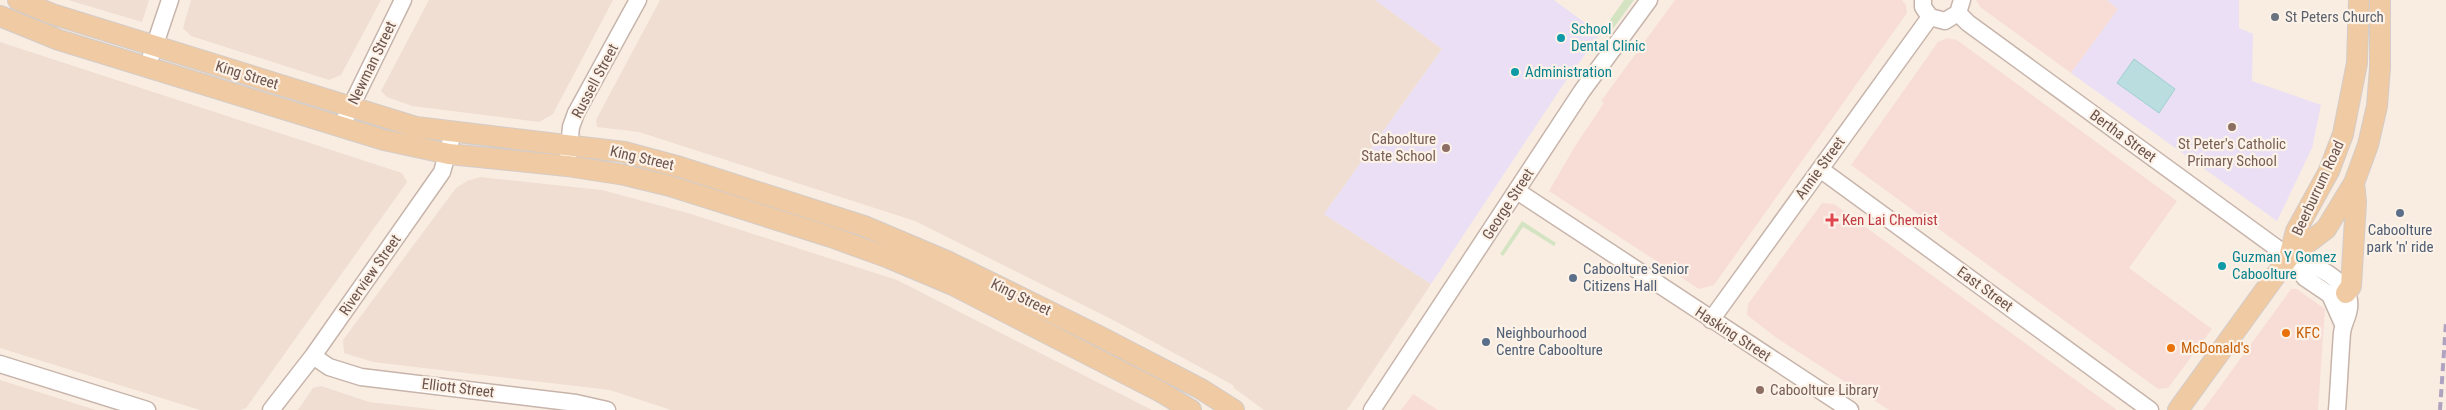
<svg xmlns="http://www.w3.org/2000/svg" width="2446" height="410" font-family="'Roboto Condensed',sans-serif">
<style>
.residential{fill:#efded1}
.commercial{fill:#f8ddd7}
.education{fill:#eadff5}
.green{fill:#d4e4c3}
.water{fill:#badedf;stroke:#a1ced0}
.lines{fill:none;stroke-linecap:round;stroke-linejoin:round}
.minor-casing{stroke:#c7b4ab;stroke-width:19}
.major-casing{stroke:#d3ccc9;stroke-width:22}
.minor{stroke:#fff;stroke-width:16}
.major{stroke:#f0caa2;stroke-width:20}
.rail{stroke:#afa3c0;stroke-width:4;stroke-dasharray:8 5;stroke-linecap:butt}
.worship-dot{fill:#6b7280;stroke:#fcf2e7;stroke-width:2}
.culture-dot{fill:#0f9aa8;stroke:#fcf2e7;stroke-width:2}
.education-dot{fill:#8d6e63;stroke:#fcf2e7;stroke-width:2}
.service-dot{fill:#5c6f8a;stroke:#fcf2e7;stroke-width:2}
.health-dot{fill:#e0444e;stroke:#fcf2e7;stroke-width:2}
.food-dot{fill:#e8710a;stroke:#fcf2e7;stroke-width:2}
.labels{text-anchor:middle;stroke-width:4.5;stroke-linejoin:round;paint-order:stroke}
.worship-label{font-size:15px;fill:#5b616d;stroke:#fcf2e7;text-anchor:start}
.culture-label{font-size:15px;fill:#0d838f;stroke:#fcf2e7;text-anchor:start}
.street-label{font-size:15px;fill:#6d544c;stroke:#fcf2e7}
.education-label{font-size:15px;fill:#785e54;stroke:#fcf2e7;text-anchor:end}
.health-label{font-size:15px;fill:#be3a42;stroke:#fcf2e7;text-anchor:start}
.service-label{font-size:15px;fill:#4e5e75;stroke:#fcf2e7;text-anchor:start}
.food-label{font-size:15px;fill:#c56008;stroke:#fcf2e7;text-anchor:start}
</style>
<rect width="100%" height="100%" fill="#f9ede2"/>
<!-- residential -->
<path class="residential" d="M68,0h81l-7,22z
M191,0h190l-40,75 -12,5 -138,-44 -8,-8z
M429,0h184l-60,114 -14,8 -127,-16 -25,-9 -6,-6z
M660,0h715l67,49 -118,165 107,70 -84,126h-83l-30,-22 -1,-3 -118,-64 -200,-100 -276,-89 -42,-5 -1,-7z
M0,42l402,131 5,9 -161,226 -5,2h-41l-200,-62z
M480,177l122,13 89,24 206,66 255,130h-481l-61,-20 -237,-28 -29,-9 -1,-13 113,-152 11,-7z
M0,380l96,30h-96z
M321,386l48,16 70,8h-141l15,-22z"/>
<!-- commercial -->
<path class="commercial" d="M1675,0h227l4,5 1,8 -193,272 -15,4 -150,-98 26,-45 29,-43 -3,-2z
M1976,0h131l11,9 -47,64 -91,-66z
M1947,38l10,2 220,161 -48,67 83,61 -44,59 -10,1 -307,-224 87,-123z
M1822,203l12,1 283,206h-228l-111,-71 -31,-24 1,-11z
M2291,289h6l28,20 -7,101h-115z
M1413,394l25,16h-37z"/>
<!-- education -->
<path class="education" d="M1375,0h179l46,34 -35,48 -134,202 -107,-70 118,-165z
M2107,0h132v28l14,6 -1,47 69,24 -9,43 -35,73 -206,-148 47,-64z"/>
<!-- green -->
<path class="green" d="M1624,0h10l-27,37 -6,-4z
M1522,221l34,22 -2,3 -31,-19 -20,29 -3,-2z"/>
<!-- water -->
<path class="water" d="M2134,59l41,30 -16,24 -42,-30z"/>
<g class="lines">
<!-- minor casing -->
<g class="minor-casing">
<path id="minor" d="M1923,0v7l7,10 15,4 13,-8 4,-13
M1958,13l10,10 321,234 16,21 25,17 13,29
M147,68l23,-68
M341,127l62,-127
M568,157l3,-30 5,-14 62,-113
M1820,169l330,241
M1517,191l333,219
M2289,257c21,5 64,23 60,51 -1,9 -6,16 -7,25 -2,26 -3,51 -5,77
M1711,320l219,-303
M313,356l16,11 32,10 215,26 31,7
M0,364l147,46
M271,410l42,-54 129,-184 11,-39
M1372,410l210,-319 67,-91"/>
</g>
<!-- major casing -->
<g class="major-casing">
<path id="major" d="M18,0l34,14 364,113 208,25 56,15 184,59 85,36 150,74 102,53 33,21
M0,16l59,24 325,100 65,14 118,12 58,9 45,11 161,51 58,21 64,27 208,107 30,18
M2289,257l7,-26 33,-60 14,-37 14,-71 2,-63
M2346,293l5,-7 5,-84 -2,-19
M2178,410l111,-153 37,-28 28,-46 14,-38 9,-39 3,-38v-68"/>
</g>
<!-- minor -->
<use href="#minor" class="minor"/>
<!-- major -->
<use href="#major" class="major"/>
<!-- rail -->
<path class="rail" d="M2440,410l6,-88"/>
</g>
<!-- markers -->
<circle class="worship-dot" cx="2275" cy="17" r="5"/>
<g class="culture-dot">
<circle cx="1561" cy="38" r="5"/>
<circle cx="1515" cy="72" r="5"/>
<circle cx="2222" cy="266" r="5"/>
</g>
<g class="education-dot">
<circle cx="2232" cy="127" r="5"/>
<circle cx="1446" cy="148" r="5"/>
<circle cx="1760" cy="390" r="5"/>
</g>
<g class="service-dot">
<circle cx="2400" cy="213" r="5"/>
<circle cx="1573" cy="278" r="5"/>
<circle cx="1486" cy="342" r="5"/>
</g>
<path class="health-dot" d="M1829.5 212.5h5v5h5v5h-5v5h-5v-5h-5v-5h5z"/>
<g class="food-dot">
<circle cx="2286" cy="333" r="5"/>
<circle cx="2171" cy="348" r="5"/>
</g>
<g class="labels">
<!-- worship labels -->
<g class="worship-label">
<text x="2285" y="22">St Peters Church</text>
</g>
<!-- culture labels -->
<g class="culture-label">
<text x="1571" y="34">School<tspan x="1571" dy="17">Dental Clinic</tspan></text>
<text x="1525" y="77">Administration</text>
<text x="2232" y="262">Guzman Y Gomez<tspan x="2232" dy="17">Caboolture</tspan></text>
</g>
<!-- street labels -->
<g class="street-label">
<text transform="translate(372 63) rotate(-64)" y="5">Newman Street</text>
<text transform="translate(247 75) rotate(17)" y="5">King Street</text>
<text transform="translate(595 81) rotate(-62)" y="5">Russell Street</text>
<text transform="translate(2123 136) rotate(36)" y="5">Bertha Street</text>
<text transform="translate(642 158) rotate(13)" y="5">King Street</text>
<text transform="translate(1820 168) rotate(-54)" y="5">Annie Street</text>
<text transform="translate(2318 188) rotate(-65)" y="5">Beerburrum Road</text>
<text transform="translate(1508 204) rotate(-57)" y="5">George Street</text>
<text transform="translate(370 275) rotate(-55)" y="5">Riverview Street</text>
<text transform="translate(1985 289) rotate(36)" y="5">East Street</text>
<text transform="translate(1021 297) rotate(26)" y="5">King Street</text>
<text transform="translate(1733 334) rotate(33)" y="5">Hasking Street</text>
<text transform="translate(458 388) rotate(7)" y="5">Elliott Street</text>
</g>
<!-- education labels -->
<g class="education-label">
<text x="1436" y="144">Caboolture<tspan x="1436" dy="17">State School</tspan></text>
<text x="2232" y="149" text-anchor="middle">St Peter's Catholic<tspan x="2232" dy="17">Primary School</tspan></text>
<text x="1770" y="395" text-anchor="start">Caboolture Library</text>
</g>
<!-- health labels -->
<g class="health-label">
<text x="1842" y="225">Ken Lai Chemist</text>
</g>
<!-- service labels -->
<g class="service-label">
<text x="2400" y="235" text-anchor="middle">Caboolture<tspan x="2400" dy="17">park 'n' ride</tspan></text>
<text x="1583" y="274">Caboolture Senior<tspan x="1583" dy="17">Citizens Hall</tspan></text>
<text x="1496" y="338">Neighbourhood<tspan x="1496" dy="17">Centre Caboolture</tspan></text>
</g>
<!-- food labels -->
<g class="food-label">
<text x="2296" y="338">KFC</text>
<text x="2181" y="353">McDonald's</text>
</g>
</g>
</svg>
